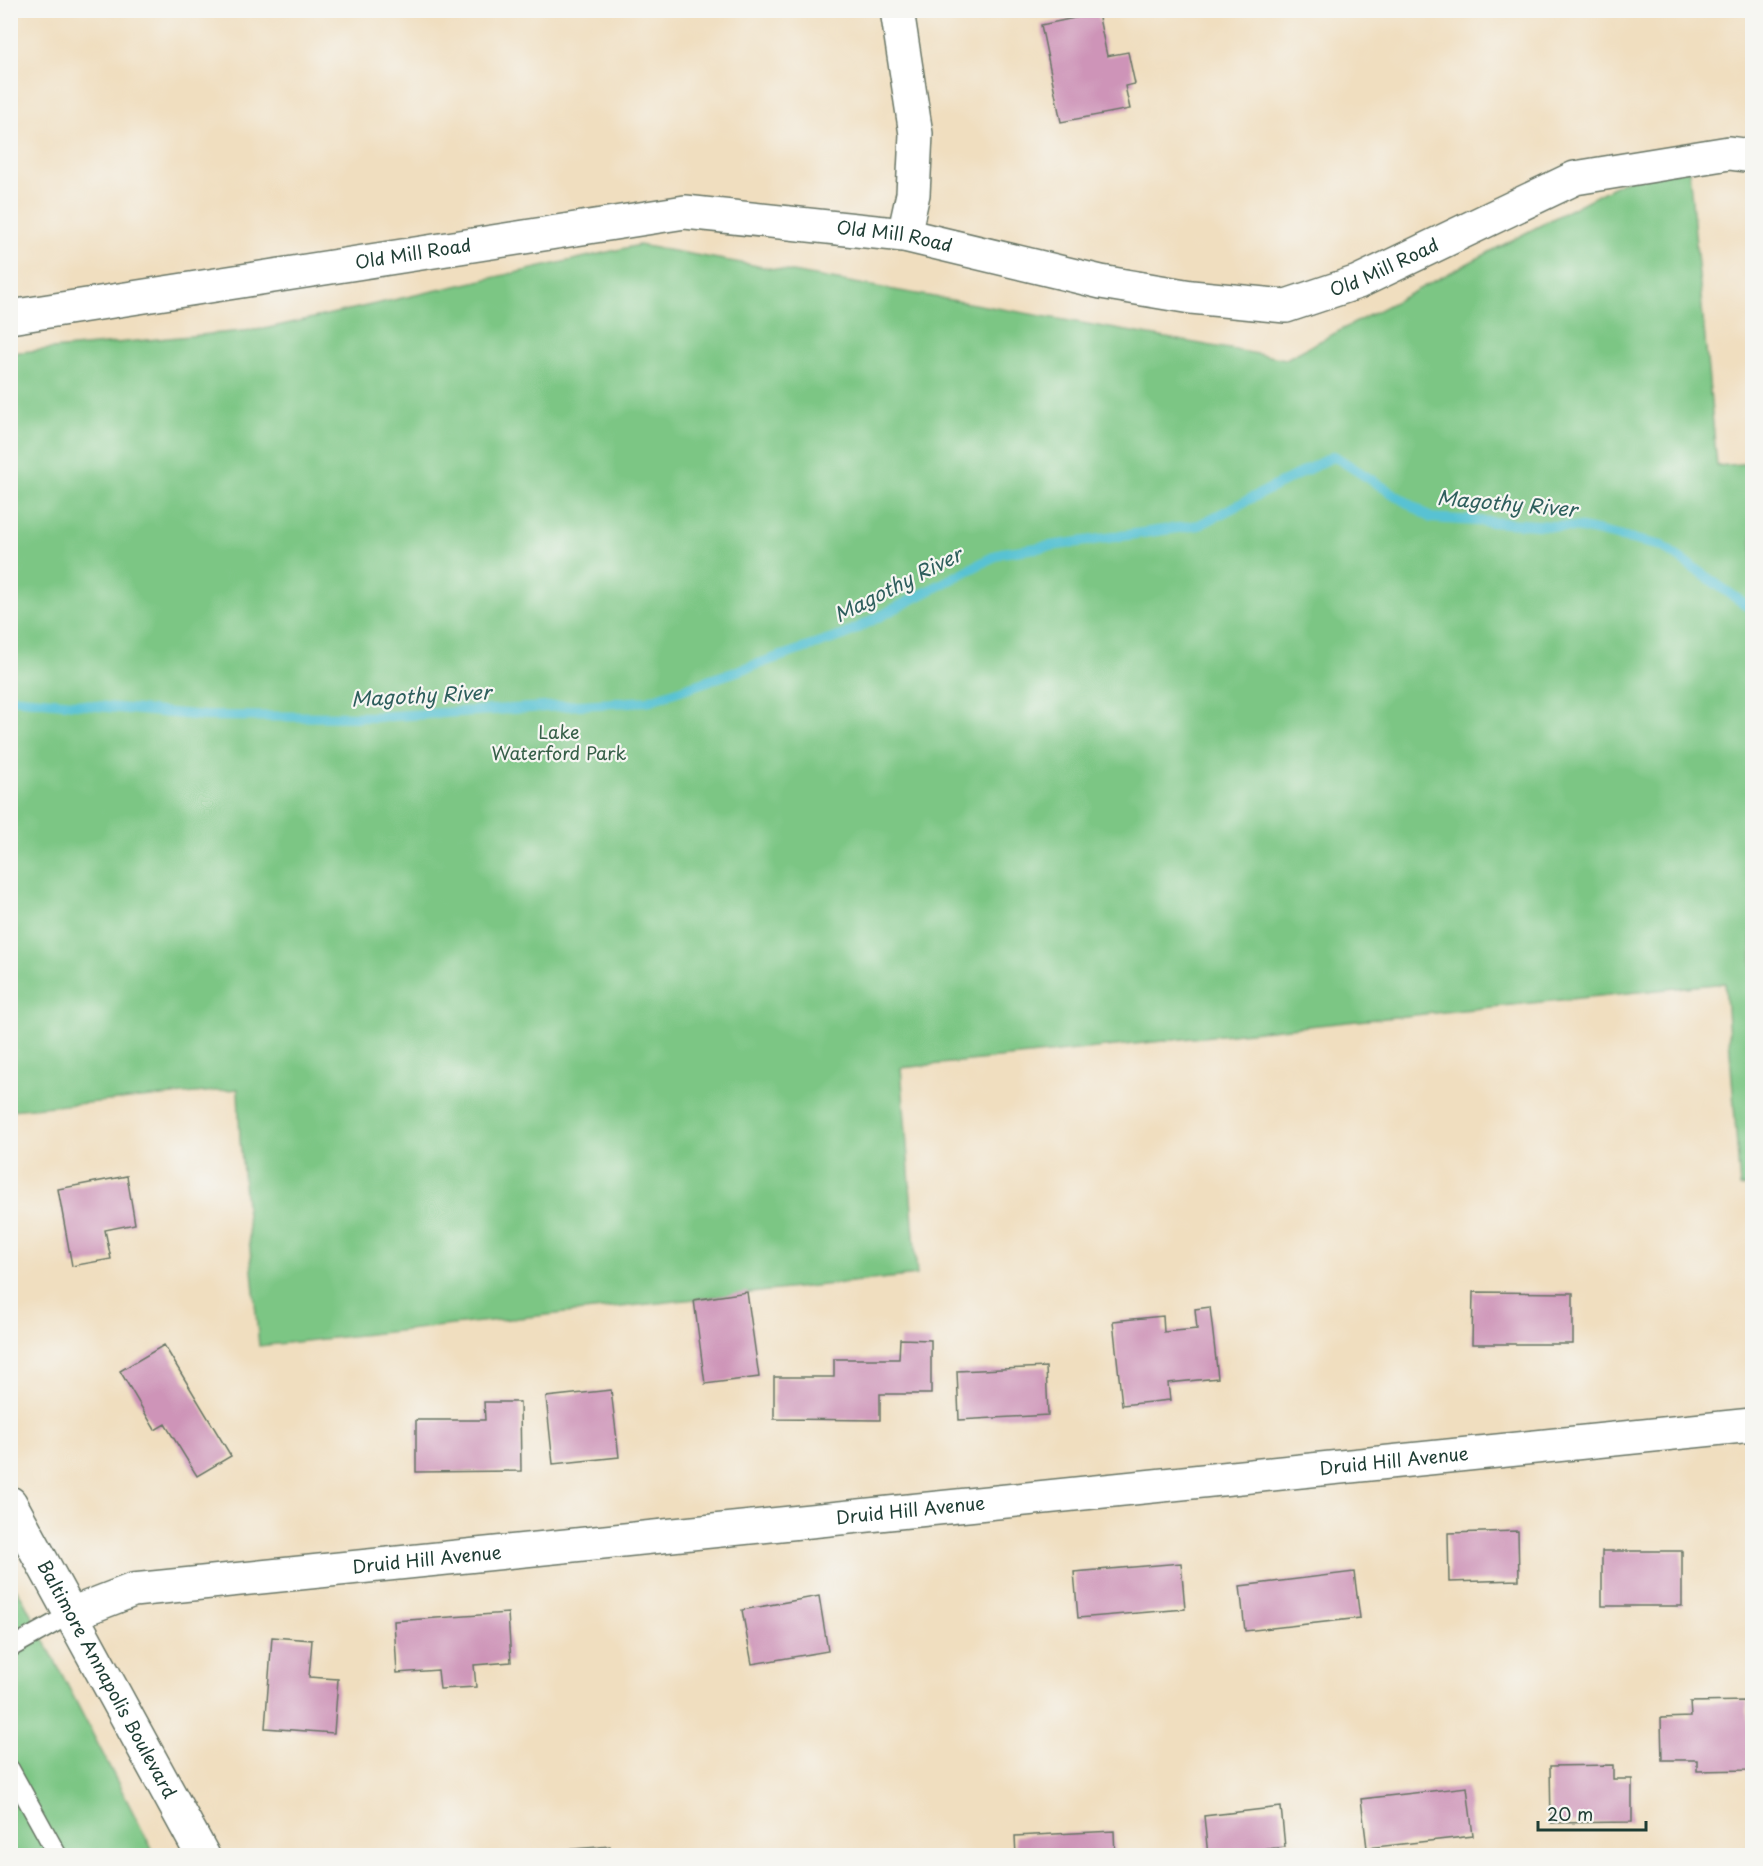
<svg xmlns="http://www.w3.org/2000/svg" width="1763" height="1866" font-family="'Playpen Sans',sans-serif">
<style>
.green{fill:#7bc684;stroke:#4d825c;stroke-width:1.5}
.lines{fill:none;stroke-linecap:round;stroke-linejoin:round}
.stream{stroke:#58c2d3;stroke-width:10}
.building{fill:#ce94b8}
.lane-casing{stroke:#687565;stroke-width:21}
.street-casing{stroke:#687565;stroke-width:36}
.secondary-casing{stroke:#687565;stroke-width:36}
.lane{stroke:#fff;stroke-width:18}
.street{stroke:#fff;stroke-width:33}
.secondary{stroke:#fff;stroke-width:33}
.labels{text-anchor:middle;stroke-width:4.5;stroke-linejoin:round;paint-order:stroke}
.street-label{font-size:18px;fill:#1f3d34;stroke:#f6f6f2}
.park-label{font-size:18px;fill:#365f48;stroke:#f6f6f2}
.water-label{font-size:20px;font-style:italic;fill:#2d5e5c;stroke:#f6f6f2}
</style>
<rect width="100%" height="100%" fill="#f6f6f2"/>
<filter id="ink" filterUnits="userSpaceOnUse"><feTurbulence type="fractalNoise" baseFrequency=".0167" numOctaves="2"/><feDisplacementMap in="SourceGraphic" scale="12" xChannelSelector="R" yChannelSelector="G"/><feConvolveMatrix kernelMatrix="1 2 1 2 8 2 1 2 1" color-interpolation-filters="sRGB"/></filter>
<filter id="wash" filterUnits="userSpaceOnUse"><feTurbulence type="fractalNoise" baseFrequency=".008" numOctaves="4" result="noise"/><feDisplacementMap in="SourceGraphic" scale="24" xChannelSelector="R" yChannelSelector="G"/><feGaussianBlur stdDeviation="1.35" result="paint"/><feColorMatrix in="noise" values="0 0 0 0 0 0 0 0 0 0 0 0 0 0 0 0 0 1.4 0 .05"/><feComposite in="paint" operator="in"/></filter>
<g filter="url(#wash)">
<rect width="100%" height="100%" fill="#f0debf"/>
<!-- green -->
<path class="green" d="M1689,170l28,296 35,-3v722l-12,2 -15,-204 -824,85 16,207 -658,71 -19,-206 -2,-51 -227,21v-757l253,-24 375,-84 647,114 348,-183z
M10,1580l13,19 132,256h-144z"/>
<g class="lines">
<!-- stream -->
<path class="stream" d="M10,698l194,18 171,1 273,-16 196,-66 157,-82 198,-28 135,-69 97,62 151,10 80,18 90,63"/>
</g>
<g id="blocks">
<!-- building -->
<path class="building" d="M1098,13l9,43 21,-4 7,32 -10,2 5,23 -69,13 -20,-97z
M127,1176l8,48 -30,6 6,29 -39,7 -14,-77z
M747,1292l12,85 -54,7 -11,-84z
M1473,1292l100,1v51h-101z
M1210,1307l8,71 -50,5 2,17 -48,5 -9,-84 50,-5 1,16 33,-3 -2,-20z
M900,1339l31,1v54h-51v26l-106,-1v-42h60v-18h65z
M164,1345l67,111 -34,20 -32,-52 -10,6 -35,-59z
M1046,1367l2,48 -89,5 -2,-49z
M611,1390l8,67 -66,7 -7,-67z
M484,1402h36l1,69 -105,1v-52h69z
M1518,1531l1,49 -70,2 -1,-49z
M1602,1551h80v55h-80z
M1181,1563l4,46 -107,9 -4,-46z
M1354,1572l6,46 -115,13 -5,-45z
M819,1596l9,55 -76,13 -10,-54z
M508,1613l3,49 -37,3 2,22 -36,2 -2,-19 -41,3 -3,-52z
M272,1637l40,3 -3,37 29,2 -4,54 -69,-5z
M1747,1701l2,69 -52,1v-11h-35l-1,-42 30,-1 -1,-15z
M1613,1765v14h19v43l-81,1 -1,-57z
M1467,1787l6,49 -106,12 -6,-49z
M1281,1807l4,40 -77,9 -4,-40z
M1114,1831l1,25h-99l-1,-20z
M610,1846l1,10h-48l-1,-6z"/>
</g>
</g>
<g filter="url(#ink)">
<use href="#blocks" fill-opacity="0" stroke="#687565" stroke-width="1.5"/>
<g class="lines">
<!-- lane casing -->
<g class="lane-casing">
<path id="lane" d="M10,1648l61,-34
M10,1769l48,87"/>
</g>
<!-- street casing -->
<g class="street-casing">
<g id="street">
<path d="M897,10l19,124 -3,60 -9,41"/>
<path id="s1" d="M10,317l675,-105 219,23 197,47 90,15 95,9 72,-24 217,-104 154,-25 23,3"/>
<path id="s2" d="M71,1614l62,-24 1619,-165"/>
</g>
</g>
<!-- secondary casing -->
<g class="secondary-casing">
<g id="secondary">
<path id="s3" d="M10,1503l193,353"/>
</g>
</g>
<!-- lane -->
<use href="#lane" class="lane"/>
<!-- street -->
<use href="#street" class="street"/>
<!-- secondary -->
<use href="#secondary" class="secondary"/>
</g>
</g>
<g class="labels">
<!-- street labels -->
<g class="street-label">
<text dy="6" stroke="none"><textPath href="#s1" startOffset="894">Old Mill Road</textPath></text>
<text dy="6" stroke="none"><textPath href="#s1" startOffset="408">Old Mill Road</textPath></text>
<text dy="6" stroke="none"><textPath href="#s1" startOffset="1398">Old Mill Road</textPath></text>
<text dy="6" stroke="none"><textPath href="#s2" startOffset="1334">Druid Hill Avenue</textPath></text>
<text dy="6" stroke="none"><textPath href="#s2" startOffset="848">Druid Hill Avenue</textPath></text>
<text dy="6" stroke="none"><textPath href="#s2" startOffset="362">Druid Hill Avenue</textPath></text>
<text dy="6" stroke="none"><textPath href="#s3" startOffset="201">Baltimore Annapolis Boulevard</textPath></text>
</g>
<!-- park labels -->
<g class="park-label">
<text x="559" y="739">Lake<tspan x="559" dy="21">Waterford Park</tspan></text>
</g>
<!-- water labels -->
<g class="water-label">
<text transform="translate(1507 504) rotate(5)" y="7">Magothy River</text>
<text transform="translate(898 585) rotate(-27)" y="7">Magothy River</text>
<text transform="translate(421 696) rotate(-3)" y="7">Magothy River</text>
</g>
</g>
<!-- margin -->
<rect width="1763" height="1866" fill="none" stroke="#f6f6f2" stroke-width="36"/>
<!-- scale -->
<path d="M1538 1821v9h108v-9" fill="none" stroke="#1f3d34" stroke-width="3"/>
<text x="1547" y="1821" font-size="18" fill="#1f3d34" stroke="#f6f6f2" stroke-width="4.5" paint-order="stroke">20 m</text>
</svg>
